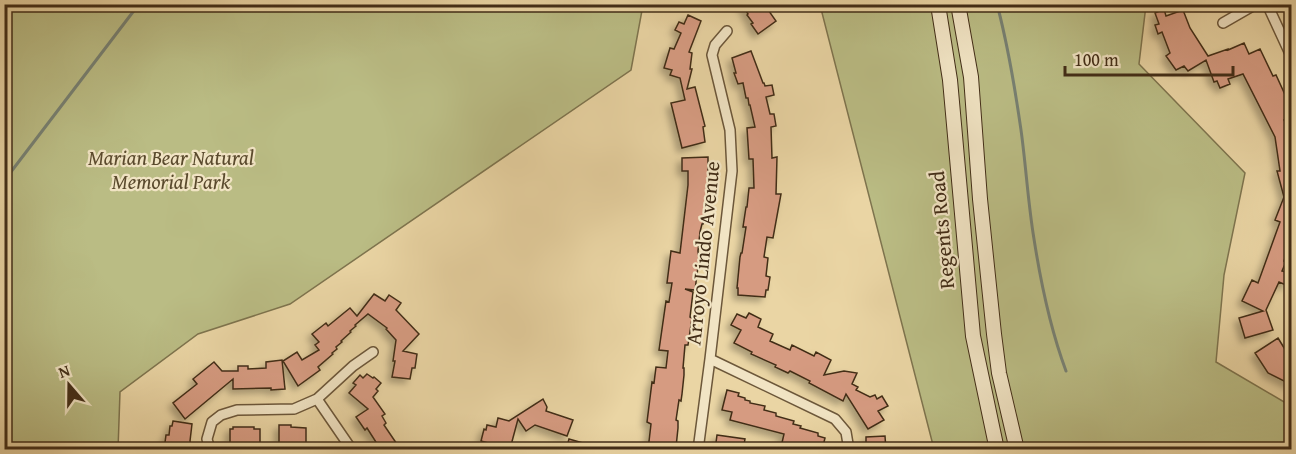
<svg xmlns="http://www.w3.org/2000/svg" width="1296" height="454" font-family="'Gentium Book Plus',serif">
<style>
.green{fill:#babc84;stroke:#7e744e;stroke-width:1.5}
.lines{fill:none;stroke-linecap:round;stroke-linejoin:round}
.stream{stroke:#778072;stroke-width:3}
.building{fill:#d69b81;stroke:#422d17;stroke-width:1.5;filter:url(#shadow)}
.minor-casing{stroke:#6c573a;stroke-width:12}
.secondary-casing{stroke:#422d17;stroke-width:16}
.minor{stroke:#f1e4c4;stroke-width:9}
.secondary{stroke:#f1e4c4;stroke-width:14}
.labels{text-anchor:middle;stroke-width:4.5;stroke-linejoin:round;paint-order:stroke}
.park-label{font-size:21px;font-style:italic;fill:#5a4a2d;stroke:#f1e4c4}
.street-label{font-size:21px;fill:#422d17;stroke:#f1e4c4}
</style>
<defs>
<filter id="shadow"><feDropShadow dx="-4.5" dy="4.5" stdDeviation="3" flood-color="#0004"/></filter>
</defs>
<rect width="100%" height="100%" fill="#ead5a4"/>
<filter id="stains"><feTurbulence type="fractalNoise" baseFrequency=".00333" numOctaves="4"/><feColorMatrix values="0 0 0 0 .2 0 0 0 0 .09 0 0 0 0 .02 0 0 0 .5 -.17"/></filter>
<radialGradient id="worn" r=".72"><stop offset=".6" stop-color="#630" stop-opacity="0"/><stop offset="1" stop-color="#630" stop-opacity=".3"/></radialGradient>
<!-- green -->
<path class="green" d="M4,5l1,-1 638,1 -12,65 -341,234 -92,30 -78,58 -2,58 -113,-1z
M820,5h326l-7,59 106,109 -21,102 -8,87 75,44v43h-357z"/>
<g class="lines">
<!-- stream -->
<path class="stream" d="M997,4c11,42 18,84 24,126 5,36 7,73 13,109 7,45 16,89 32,132
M4,181l135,-177"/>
</g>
<!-- building -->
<path class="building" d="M742,4h22l12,17 -18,13 -7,-10 2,-1 -6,-8 1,-1z
M1164,9l2,7 17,-6 7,18 18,28 20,-7v1l16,-7 5,11 11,-5 13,27 3,-1 16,35v7l-8,3 8,17v109l-3,-1 -5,16 2,1 -4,9 8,2 -4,12 -7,-3 -13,28 7,20 -28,8 -6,-20 24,-7 -21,-10 10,-21 6,3 22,-61 -5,-2 9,-23 -7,-26h3l-5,-34 -32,-63 -15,5 2,5 -10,4 -3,-7 -3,1 -8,-22 -18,11 -4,-5 -8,4 -10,-14 4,-3 -8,-21 -4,2 -3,-9 4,-1 -4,-11z
M688,15l13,6 -12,31 3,1 -2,16h2l-5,20 8,-2 10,39 -2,1 2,15 -23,6 -11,-45 14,-3 -5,-22 -10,-3 2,-5 -8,-2 6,-20 4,1 7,-16 -6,-3 4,-8 5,2z
M751,51l12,32h1l1,3 7,-1 2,10 -8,2 4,17h4l2,12 -5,1 1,31 5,-1 -1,37h5l-8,44 -6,-1 -3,20 4,1 -2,18 4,1 -2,13h-2l-1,7 -27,-2v-7h-1l3,-31 1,-4h1l4,-26h-3l3,-20h1l2,-19h5l-1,-29h-4l-2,-31 8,-1 -5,-22h-1l-1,-7h-2l-3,-15 -5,1 -4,-11h2l-4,-15z
M708,157v26l-5,41h-1l-2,8 -2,19 1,8 -4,31 -10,-1 8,3 -3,25 2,1 -4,27h-3l-2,23h1v7l-2,19 -1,7 -2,-1 -3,20 2,1v7l-2,19 -1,3h-27l3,-26 -4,-2 5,-40 2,1 2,-16 10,1 2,-17 -9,-1 7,-49 3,1 3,-19h-5l4,-32 9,2 8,-68v-14h-6v-13z
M374,294l11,7 4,-6 12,8 -5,7 23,24 -16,17 14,3 -2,14h-3l-2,11 -18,-2 3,-16h-2l3,-21 -10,-11 1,-1 -19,-14 -13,11 1,1 -6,5 1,1 -10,9 1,1 -6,5 1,2 -5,4 1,1 -15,13 2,3 -22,16 -15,-25 14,-9 5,8 17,-10 -4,-5 4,-3 -7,-8 14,-11 2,3 22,-18 7,8z
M749,313l12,6 -3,8 15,7 -3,7 20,9 2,-5 22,11 2,-4 15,8 -7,15 20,-4 13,2 -5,11 6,3 -2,3 14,7 5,-2 2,4 5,-3 6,10 -10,5 6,9 -16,9 -22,-35 -3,7 -34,-18 1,-2 -20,-10 -2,2 -13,-6 1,-2 -25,-11 1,-2 -18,-9 7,-13 -10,-5 6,-11 9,4z
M1278,338l8,13 6,2v32l-24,-12 -13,-20z
M282,360l3,29 -14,1v-2l-38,1v-10l-48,40 -12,-16 24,-19 -4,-5 21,-17 8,9h16v-5h10v3l18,-1v-6z
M367,374l6,4 1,-1 7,6 -5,6 2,2 -5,6 12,17 -3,2 4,7 -2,2 17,25h-20l-14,-22 -2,2 -9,-13 12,-8 -19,-16 7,-8 -3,-2 7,-8 3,3z
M727,390l12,3 -1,3 7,2v2l5,1v2l15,3 -1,4 12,3v3l18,5 -1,3 8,2 -1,2 18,5v3l7,2 -3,12h-12l-15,-4 -2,4 -12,-3 3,-13 -54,-14 2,-8 -10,-2z
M543,399l4,8 -1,4 27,9 -6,16 -32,-11 -9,6 -8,-12 -8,30 -29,-8 3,-12 2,1 1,-5 9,2 2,-9 11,3z
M173,421l19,3 -2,17 2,9h-28l2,-15h3l1,-9h2z
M279,425h12v2l15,1v22l-27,-2z
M233,427h21v2h6v20l-28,1v-2h-2v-19h3z
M717,435l28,4 -2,11h-28z
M885,436l1,14h-20v-13z
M569,439l28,8 -1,3h-30z"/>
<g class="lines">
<!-- minor casing -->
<g class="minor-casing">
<path id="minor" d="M1267,4l25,54
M1223,23l33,-19
M710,359l125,60 11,13 3,18
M317,399l35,51
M210,450l-3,-11 5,-17 9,-7 16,-5 57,-1 23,-10 36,-33 20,-14
M698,450l12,-91 22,-188 -2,-41 -18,-75 3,-10 12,-14"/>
</g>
<!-- secondary casing -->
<g class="secondary-casing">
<path id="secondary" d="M937,4l2,7 11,69 23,256 24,114
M958,4l13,73 9,122 14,135 5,39 18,77"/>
</g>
<!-- minor -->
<use href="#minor" class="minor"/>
<!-- secondary -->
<use href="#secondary" class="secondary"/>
</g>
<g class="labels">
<!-- park labels -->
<g class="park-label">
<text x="171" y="165">Marian Bear Natural<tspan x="171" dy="24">Memorial Park</tspan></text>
</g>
<!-- street labels -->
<g class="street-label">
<text transform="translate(942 230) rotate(-95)" y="7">Regents Road</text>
<text transform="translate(703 253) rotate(-84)" y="7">Arroyo Lindo Avenue</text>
</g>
</g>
<!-- margin -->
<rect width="1296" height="454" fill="none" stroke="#ead5a4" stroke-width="24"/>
<rect x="6" y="6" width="1284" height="442" fill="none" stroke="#422d17" stroke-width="3"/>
<rect x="12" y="12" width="1272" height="430" fill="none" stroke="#422d17" stroke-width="1.5"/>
<!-- north arrow -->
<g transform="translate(69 385) rotate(340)" stroke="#f1e4c4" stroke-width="4.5" paint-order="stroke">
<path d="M0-4.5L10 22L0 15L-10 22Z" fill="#422d17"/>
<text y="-9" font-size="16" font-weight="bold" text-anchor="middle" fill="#422d17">N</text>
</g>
<!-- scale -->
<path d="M1065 66v9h168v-9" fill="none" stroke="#422d17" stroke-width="3"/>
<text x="1074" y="66" font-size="18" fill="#422d17" stroke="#f1e4c4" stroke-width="4.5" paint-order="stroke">100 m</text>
<rect width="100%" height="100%" filter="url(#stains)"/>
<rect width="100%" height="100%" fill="url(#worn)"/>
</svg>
